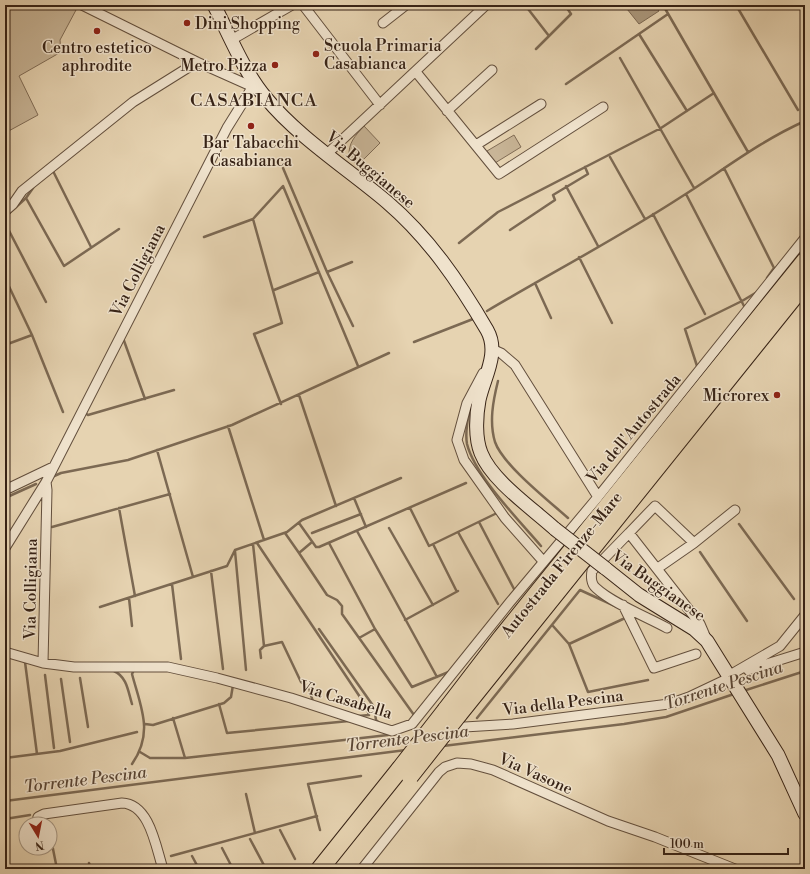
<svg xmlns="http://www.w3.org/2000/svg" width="810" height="874" font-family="'Libre Bodoni',serif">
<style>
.green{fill:#c8b597;stroke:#806c56}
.water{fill:#aa977c;stroke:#7c6953}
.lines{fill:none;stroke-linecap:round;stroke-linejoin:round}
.stream{stroke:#7c6953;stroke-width:2.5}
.minor-casing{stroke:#634f3d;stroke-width:11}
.secondary-casing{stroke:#372316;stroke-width:15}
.motorway-casing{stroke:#372316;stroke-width:19}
.minor{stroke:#efe2cc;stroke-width:9}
.secondary{stroke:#efe2cc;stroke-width:13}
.motorway{stroke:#e6d3b1;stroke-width:17}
.secondary-bridge-casing{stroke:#372316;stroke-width:15;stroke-linecap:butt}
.motorway-bridge-casing{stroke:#372316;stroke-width:19;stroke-linecap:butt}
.secondary-bridge{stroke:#efe2cc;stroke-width:13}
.motorway-bridge{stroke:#e6d3b1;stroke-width:17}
.poi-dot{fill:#8f2418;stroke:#efe2cc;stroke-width:1.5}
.labels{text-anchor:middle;stroke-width:3;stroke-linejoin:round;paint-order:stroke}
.poi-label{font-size:16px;fill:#372316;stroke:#efe2cc;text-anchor:start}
.street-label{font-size:16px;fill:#372316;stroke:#efe2cc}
.water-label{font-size:17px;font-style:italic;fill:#5a4635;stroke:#efe2cc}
.quarter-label{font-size:18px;letter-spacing:1px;fill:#372316;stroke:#efe2cc}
</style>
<rect width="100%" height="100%" fill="#e6d3b1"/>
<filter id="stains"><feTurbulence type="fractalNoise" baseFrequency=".005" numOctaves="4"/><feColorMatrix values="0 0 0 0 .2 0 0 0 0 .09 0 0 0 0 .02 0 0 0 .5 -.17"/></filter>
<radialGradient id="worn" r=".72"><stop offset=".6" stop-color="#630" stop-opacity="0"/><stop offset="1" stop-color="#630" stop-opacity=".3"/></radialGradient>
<!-- green -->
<path class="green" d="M8,5h58l10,5 -16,30 1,12 -42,24 19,39 -33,18v-126z
M364,126l16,17 -22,22 -9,-8c-1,-14 6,-21 15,-31z
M514,135l7,12 -26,16 -8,-12z"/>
<!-- water -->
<path class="water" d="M633,5h23l3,6 -20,13 -12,-15z"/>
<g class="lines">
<!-- stream -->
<path class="stream" d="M525,5l24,31
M663,5l85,147
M736,5l62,105
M639,34l48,77
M536,49l35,-35 -6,-9
M620,58l74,130
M566,84l102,-70
M610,157l35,62
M283,168l44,104 26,54
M724,168l50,100 -7,10
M53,171l38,76
M566,186l32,60
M686,194l58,112
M26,198l38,68 55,-37
M653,214l52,100
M5,217l21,-19 7,-10
M253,219l29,104 -28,11 27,70
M5,223l41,79
M510,230l45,-30 -2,-5 35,-21 -3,-7
M204,237l49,-18 30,-33 75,180
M459,243l39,-31 163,-84 53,-35
M579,257l33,66
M327,272l25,-10
M5,278l27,57 31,77
M535,283l16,35
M274,290l45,-18
M487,311c64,-38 131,-73 194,-114 41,-26 79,-56 124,-76
M123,338l22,61
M414,342l59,-23
M5,345l27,-10
M697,366l-12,-37 57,-28 15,-9
M498,381c-5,20 -9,41 -3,61 8,23 54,59 73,76
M299,395l37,111
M85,413l3,2 86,-25
M469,413c-2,10 -4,20 -2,31 8,32 52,76 74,102
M5,416l3,6
M228,426l36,114
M157,450l36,127
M52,477l9,-4 67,-13 104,-35 157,-72
M5,498l31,-14
M354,498l12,29
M119,508l16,88
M410,508l19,38 68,-33
M479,522l35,67
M299,523l17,24h3l147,-64
M739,524l55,75
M52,527l118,-33
M389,528l44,77
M357,531l80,146
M458,532l40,72
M285,533l14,20 13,-11
M312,533l49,-19
M257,543l109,163 3,9 -11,1
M329,543l46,86 37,58 39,-16
M253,544l11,102
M433,544l23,46
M235,551l11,119
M700,552l47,69
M299,553l28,42 10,5 5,6v8l72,101
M555,556l7,-9
M211,571l12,98
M172,584l9,75
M129,598l3,28
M100,607l127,-41 8,-16 52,-18 15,-12 99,-42
M405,620l53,-29
M553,626l16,18 19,48 60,-12
M319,629l55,78 2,13 3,3
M359,638l16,-9
M569,644l54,-25
M261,658l-1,-8 4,-4 18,-4 19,40 8,6 4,14
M25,662l12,92
M114,671c13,6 14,20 18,33
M45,675l9,73
M80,678l8,49
M61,679l9,63
M743,691l62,-20
M219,704l8,29 122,-12
M173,718l12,40
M477,718l103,-128 35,16
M145,724l8,1 71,-22 7,-6 2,-12
M443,746l181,-22 42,-7 68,-23
M140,752l10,6h35l203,-23
M5,758l55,-7 77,-19
M132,764c22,-32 9,-56 0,-90l2,-4
M246,794l9,39
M5,801l401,-51
M5,819l25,-4
M48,823v1
M280,830l15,29
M320,830l-12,-46 53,-8
M50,834l7,35
M250,839l16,30
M222,848l11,21
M171,856l146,-40
M192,856l7,13
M89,863l2,6"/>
<!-- minor casing -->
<g class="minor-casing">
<path id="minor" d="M82,5l115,57 56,25
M303,5l77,100
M383,23l23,-18
M233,39l59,-34
M416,72l83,102 104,-67
M447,111l45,-41
M476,145l65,-41
M328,153l158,-148
M5,211l8,-7 9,-13 111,-89 64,-40
M492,349l9,4 14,12 83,132 207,-259
M483,373l-16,30 -10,37 7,20 41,58 38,43
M5,490l46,-22
M629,533l-37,38c-1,5 -1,13 4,17 16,15 51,29 71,40
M694,543l-39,-37 -26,27 71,91 6,14
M5,548l41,-66
M658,568l36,-25 41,-33
M623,605l31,63 42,-14
M5,652l38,11 31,4h94l49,11 74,20 101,33 20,-7 98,-122 88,-105
M43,663l4,-173 -1,-8 181,-354 28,-45
M748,670l57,-18
M730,675l50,-29 25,-31
M448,728l65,-4 156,-20 20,-7 38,-18h5
M36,824l2,-7 6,-3 78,-11c28,1 34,45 41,66
M362,869l77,-97 6,-5 12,-4 14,1 22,6 115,51 47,16 80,32"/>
</g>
<!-- secondary casing -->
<g class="secondary-casing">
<path id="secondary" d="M214,5c15,29 31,69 52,93 32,39 82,71 121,104 42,36 72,80 100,128 13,23 -3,47 -8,70 -3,16 -4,38 2,53 11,28 51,55 74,76
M605,568l34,27 55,34 13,12 71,114 27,59"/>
</g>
<!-- motorway casing -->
<g class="motorway-casing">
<path id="motorway" d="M446,710l56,-73 303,-376
M458,715l347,-432
M320,869l80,-100"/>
</g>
<!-- minor -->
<use href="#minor" class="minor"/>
<!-- secondary -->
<use href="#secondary" class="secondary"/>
<!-- motorway -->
<use href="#motorway" class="motorway"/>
<!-- secondary-bridge casing -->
<g class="secondary-bridge-casing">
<path id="secondary-bridge" d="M555,529l50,39"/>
</g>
<!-- motorway-bridge casing -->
<g class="motorway-bridge-casing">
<path id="motorway-bridge" d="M400,769l46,-59
M410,776l48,-61"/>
</g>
<!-- secondary-bridge -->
<use href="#secondary-bridge" class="secondary-bridge"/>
<!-- motorway-bridge -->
<use href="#motorway-bridge" class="motorway-bridge"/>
</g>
<!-- markers -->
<g class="poi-dot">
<circle cx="187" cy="23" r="4"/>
<circle cx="97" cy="31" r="4"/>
<circle cx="316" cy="54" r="4"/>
<circle cx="275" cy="65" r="4"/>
<circle cx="251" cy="126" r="4"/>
<circle cx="777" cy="395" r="4"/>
</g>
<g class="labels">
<!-- poi labels -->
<g class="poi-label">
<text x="195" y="29">Dini Shopping</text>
<text x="324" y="51">Scuola Primaria<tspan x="324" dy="18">Casabianca</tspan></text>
<text x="97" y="53" text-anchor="middle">Centro estetico<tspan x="97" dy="18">aphrodite</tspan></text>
<text x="267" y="71" text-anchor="end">Metro Pizza</text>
<text x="251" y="148" text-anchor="middle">Bar Tabacchi<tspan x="251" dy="18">Casabianca</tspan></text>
<text x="769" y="401" text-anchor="end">Microrex</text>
</g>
<!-- street labels -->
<g class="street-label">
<text transform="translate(371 169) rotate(40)" y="6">Via Buggianese</text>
<text transform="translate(137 270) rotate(-63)" y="6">Via Colligiana</text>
<text transform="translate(633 428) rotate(-50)" y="6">Via dell'Autostrada</text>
<text transform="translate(561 564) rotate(-51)" y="6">Autostrada Firenze-Mare</text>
<text transform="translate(659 585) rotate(35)" y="6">Via Buggianese</text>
<text transform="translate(30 589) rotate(-89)" y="6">Via Colligiana</text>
<text transform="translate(346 699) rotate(17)" y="6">Via Casabella</text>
<text transform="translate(563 702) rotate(-7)" y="6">Via della Pescina</text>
<text transform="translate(536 773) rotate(24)" y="6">Via Vasone</text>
</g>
<!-- water labels -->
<g class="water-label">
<text transform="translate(723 685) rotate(-18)" y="6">Torrente Pescina</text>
<text transform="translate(407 738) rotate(-7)" y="6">Torrente Pescina</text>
<text transform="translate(85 779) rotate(-7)" y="6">Torrente Pescina</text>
</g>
<!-- quarter labels -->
<g class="quarter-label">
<text x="254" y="106">CASABIANCA</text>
</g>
</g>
<!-- margin -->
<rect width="810" height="874" fill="none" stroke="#e6d3b1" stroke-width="20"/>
<rect x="6" y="6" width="798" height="862" fill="none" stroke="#372316" stroke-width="2"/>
<rect x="10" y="10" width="790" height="854" fill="none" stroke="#372316"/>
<!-- north arrow -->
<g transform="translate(38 836) rotate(170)"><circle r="19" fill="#efe2cc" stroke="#a59683"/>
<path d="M0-3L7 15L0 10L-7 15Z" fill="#8f2418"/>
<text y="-6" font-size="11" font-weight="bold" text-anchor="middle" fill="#372316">N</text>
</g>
<!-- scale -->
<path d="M664 848v6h124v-6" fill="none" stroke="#372316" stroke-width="2"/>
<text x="670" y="848" font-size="12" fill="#372316" stroke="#efe2cc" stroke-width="3" paint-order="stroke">100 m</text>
<rect width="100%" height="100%" filter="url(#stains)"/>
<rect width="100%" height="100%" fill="url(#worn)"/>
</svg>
